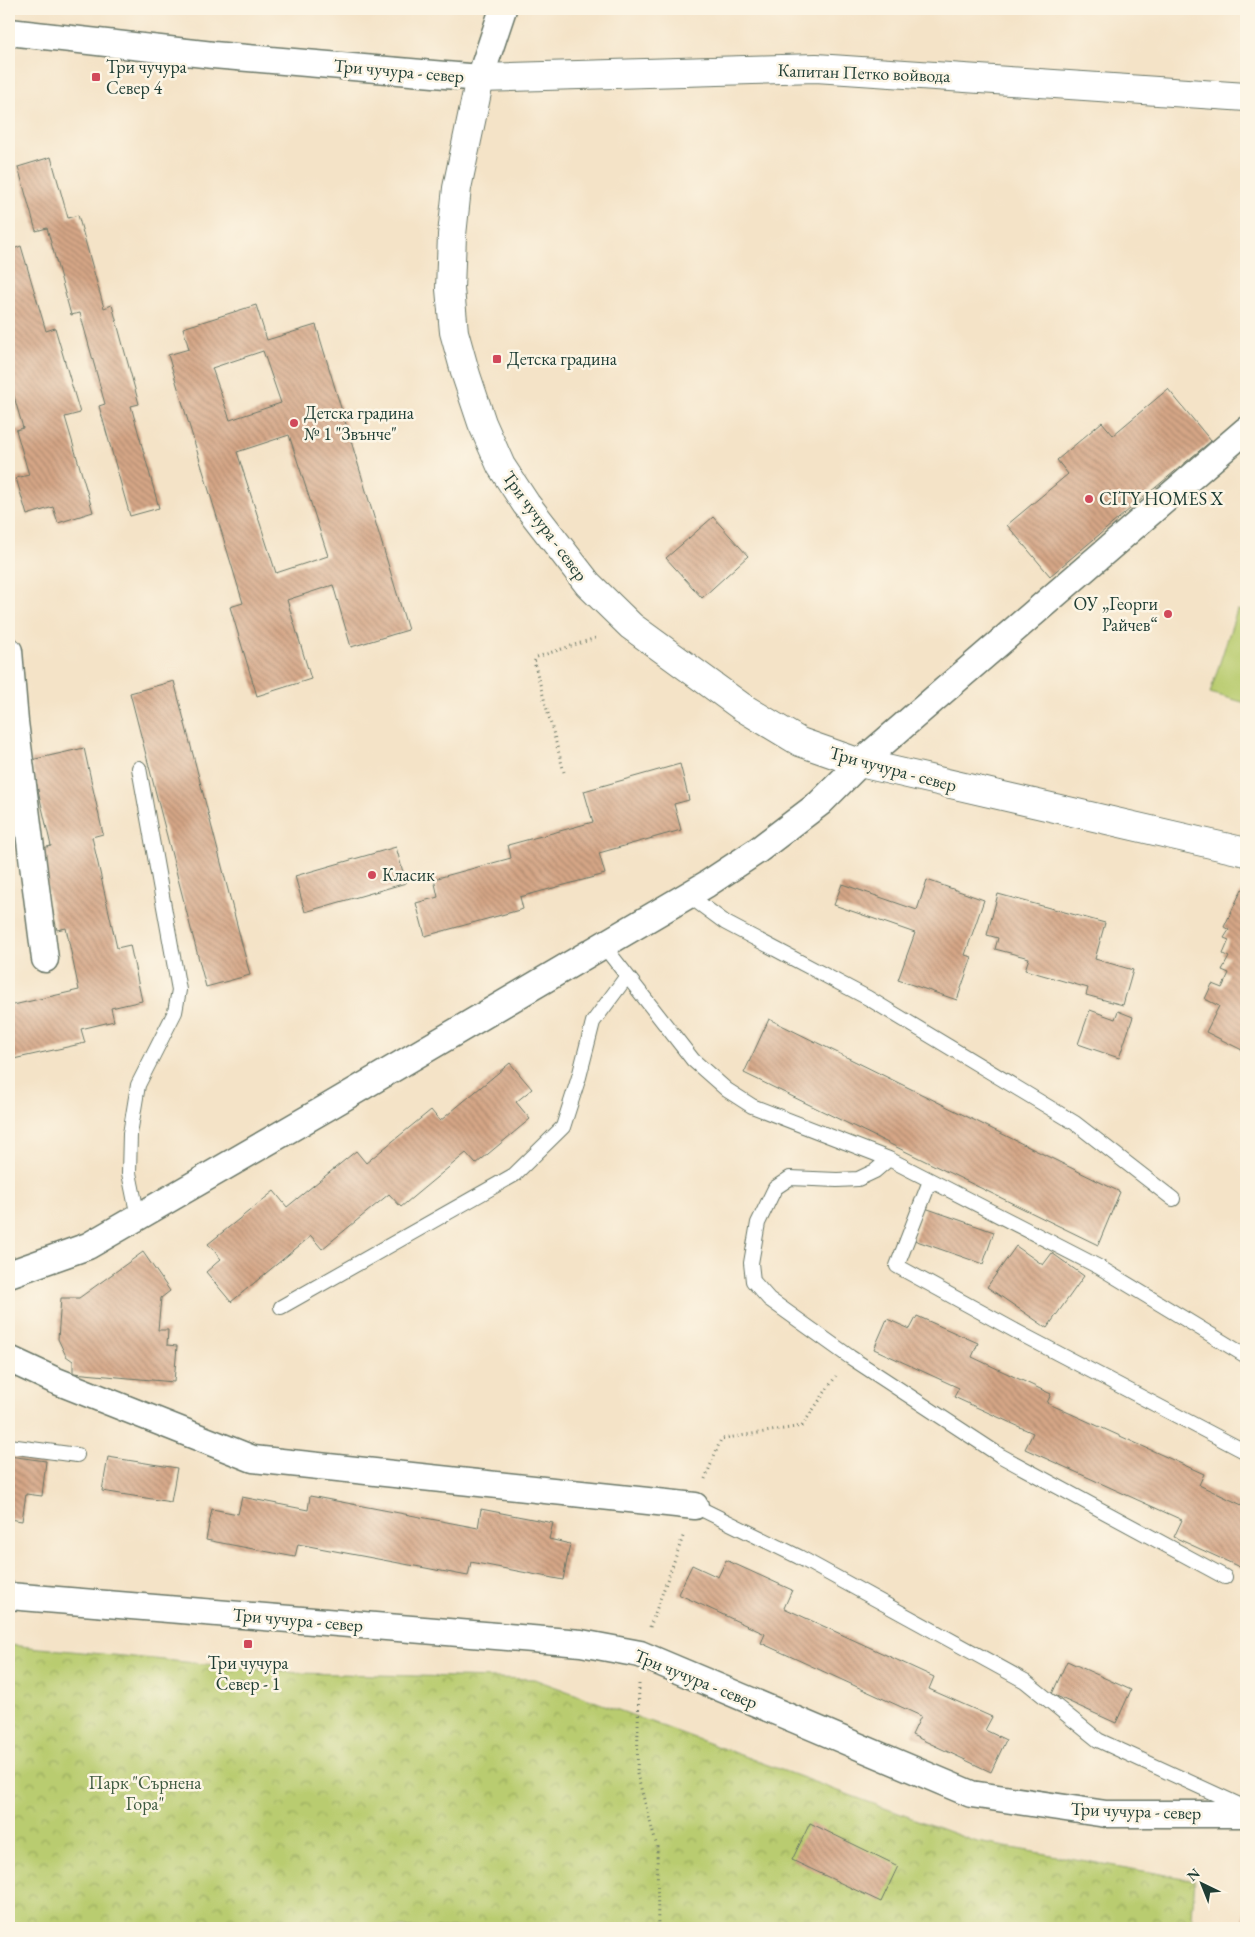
<svg xmlns="http://www.w3.org/2000/svg" width="1255" height="1937" font-family="'EB Garamond',serif">
<style>
.green{fill:#b9cc70;stroke:#6c8452}
.park{fill:url(#park-crowns);stroke:#6c8452}
.building{fill:url(#building-back-hatch);fill-rule:evenodd}
.lines{fill:none;stroke-linecap:round;stroke-linejoin:round}
.service-casing{stroke:#6a7767;stroke-width:16}
.minor-casing{stroke:#6a7767;stroke-width:29}
.tertiary-casing{stroke:#6a7767;stroke-width:30}
.path{stroke:#6a7767;stroke-width:3;stroke-dasharray:1 4;stroke-linecap:butt}
.service{stroke:#fff;stroke-width:14}
.minor{stroke:#fff;stroke-width:26}
.tertiary{stroke:#fff;stroke-width:28}
.poi-dot{fill:#d1495b;stroke:#fcf5e5;stroke-width:2}
.labels{text-anchor:middle;stroke-width:5;stroke-linejoin:round;paint-order:stroke}
.poi-label{font-size:18px;fill:#1f3d34;stroke:#fcf5e5;text-anchor:start}
.street-label{font-size:18px;fill:#1f3d34;stroke:#fcf5e5}
.park-label{font-size:18px;fill:#3e5a40;stroke:#fcf5e5}
</style>
<defs>
<pattern id="park-crowns" width="20" height="18" patternUnits="userSpaceOnUse" patternTransform="scale(1.25)"><rect width="20" height="18" fill="#b9cc70"/><path d="M2 6a3 3 0 1 1 6 0M12 15a3 3 0 1 1 6 0" fill="none" stroke="#96a75d"/></pattern>
<pattern id="building-back-hatch" width="6" height="6" patternUnits="userSpaceOnUse" patternTransform="scale(1.25)"><rect width="6" height="6" fill="#d5a686"/><path d="M-1 5l2 2M0 0l6 6M5-1l2 2" fill="none" stroke="#ac886e"/></pattern>
</defs>
<rect width="100%" height="100%" fill="#fcf5e5"/>
<filter id="ink" filterUnits="userSpaceOnUse"><feTurbulence type="fractalNoise" baseFrequency=".02" numOctaves="2"/><feDisplacementMap in="SourceGraphic" scale="10" xChannelSelector="R" yChannelSelector="G"/><feConvolveMatrix kernelMatrix="1 2 1 2 8 2 1 2 1" color-interpolation-filters="sRGB"/></filter>
<filter id="wash" filterUnits="userSpaceOnUse"><feTurbulence type="fractalNoise" baseFrequency=".0096" numOctaves="4" result="noise"/><feDisplacementMap in="SourceGraphic" scale="20" xChannelSelector="R" yChannelSelector="G"/><feGaussianBlur stdDeviation="1.12" result="paint"/><feColorMatrix in="noise" values="0 0 0 0 0 0 0 0 0 0 0 0 0 0 0 0 0 1.4 0 .05"/><feComposite in="paint" operator="in"/></filter>
<g filter="url(#wash)">
<rect width="100%" height="100%" fill="#f4e3c7"/>
<!-- green -->
<path class="green" d="M1237,610l9,2v91l-36,-10z"/>
<!-- park -->
<path class="park" d="M9,1645l289,28 236,6 443,163 218,38 -4,48h-1182z"/>
<g id="blocks">
<!-- building -->
<path class="building" d="M51,157l17,61 10,-3 26,93 8,-3 27,99 -8,2 28,102 -29,8 -31,-110 6,-2 -25,-91 -9,2 -24,-87 -11,3 -18,-64z
M9,245l2,5 10,-4 25,85 9,-3 25,85 -15,4 28,95 -35,11 -5,-16 -26,8 -11,-37 13,-3 -13,-45 7,-2 -14,-49z
M256,305l11,35 49,-15 92,305 -57,17 -18,-62 -46,15 24,79 -54,17 -27,-89 13,-4 -75,-248 21,-6 -6,-21zM263,351l18,52 -51,17 -18,-52zM289,435l39,121 -52,17 -39,-121z
M1168,389l43,52 -161,135 -43,-51 61,-51 -11,-14 45,-38 11,13z
M713,517l35,39 -46,42 -36,-40z
M174,681l76,294 -44,12 -76,-294z
M84,748l19,86 -11,3 25,111 13,-3 12,56 -31,7 3,13 -33,8 4,14 -76,17v-54l70,-16 -13,-62 -9,2 -18,-81 12,-3 -20,-86z
M680,764l9,36 -15,4 7,26 -82,23 6,21 -85,23 3,12 -98,27 -9,-33 22,-6 -4,-18 77,-21 -3,-13 85,-23 -9,-31z
M396,847l10,36 -101,29 -10,-36z
M927,880l57,20 -19,55 7,2 -15,43 -59,-20 17,-47 -81,-28 8,-21 75,26z
M1242,889l4,2v161l-40,-20 13,-26 -14,-7 7,-15 10,4 7,-15 -7,-3 7,-13 -6,-3 6,-14 -5,-2 5,-8 -5,-3z
M998,894l107,29 -10,36 38,11 -10,35 -37,-10 2,-7 -63,-18 4,-12 -34,-9 3,-11 -11,-3z
M1090,1010l25,9 3,-8 15,6 -14,41 -41,-14z
M769,1019l351,173 -22,53 -354,-172z
M510,1063l22,26 -16,13 14,17 -54,45 -10,-11 -65,54 -12,-13 -67,55 -11,-13 -80,66 -25,-30 15,-13 -13,-15 66,-53 13,16 69,-56 10,12 65,-53 9,11z
M925,1208l69,24 -11,32 -69,-24z
M1016,1246l27,19 9,-12 32,23 -37,52 -60,-41z
M143,1252l27,39 -9,7 -3,32h10l-1,15 10,1 -3,36 -101,-9v-12l-7,-5 -8,-17 3,-41h18z
M917,1316l61,27 -6,14 79,37 -4,9 157,71 -5,11 47,22v63l-72,-33 8,-17 -157,-71 8,-16 -79,-36 5,-9 -85,-39 13,-30 23,10z
M9,1456l37,5 -4,35 -16,-2 -4,27 -13,-2z
M108,1457l69,11 -6,34 -69,-11z
M310,1496l168,32 3,-19 72,14 -4,16 21,5 -7,36 -92,-18 -3,14 -170,-32 -3,13 -89,-17 6,-31 26,5 4,-17 66,13z
M726,1560l66,30 -8,18 150,69 -5,12 63,28 -7,13 21,10 -15,32 -79,-37 9,-19 -160,-73 4,-9 -87,-40 14,-29 26,12z
M1067,1661l64,29 -15,33 -64,-29z
M810,1823l88,43 -17,36 -89,-42z
M1245,1892h1v36h-3z"/>
</g>
</g>
<g filter="url(#ink)">
<use href="#blocks" fill-opacity="0" stroke="#6a7767" stroke-width="1"/>
<g class="lines">
<!-- service casing -->
<g class="service-casing">
<path id="service" d="M688,895l38,28 142,75 207,125 98,76
M603,945l90,115 34,30 25,16 137,53
M930,1181l-33,85 126,69 223,117
M138,1217l-9,-44 1,-39 8,-49 37,-73 4,-22 -40,-222
M281,1307l233,-132 49,-48 16,-50 14,-55 34,-46
M9,1446l68,9
M695,1506l104,51 226,124 73,59 148,68
M1225,1577l-224,-121 -151,-99 -81,-58 -16,-18 -2,-18 7,-40 17,-35 15,-10 47,2 21,-1 17,-8 14,-12 210,108 147,89"/>
</g>
<!-- minor casing -->
<g class="minor-casing">
<path id="minor" d="M9,32l204,23 267,23 23,-69
M9,651l6,71 30,237
M9,1274l79,-28 240,-139 379,-223 50,-33 63,-48 40,-40 386,-333
M9,1359l45,21 199,79 442,47
M9,1596l572,47 59,11 331,140 135,20h140"/>
</g>
<!-- tertiary casing -->
<g class="tertiary-casing">
<path id="tertiary" d="M1246,97l-430,-29 -336,10 -23,110 -5,47 -2,54 4,43 12,43 16,48 19,43 25,38 62,80 43,42 111,81 58,35 60,21 386,89"/>
</g>
<!-- path -->
<path class="path" d="M564,772l-30,-110 3,-5 62,-20
M705,1479l16,-40 81,-13 34,-50
M650,1627l34,-93
M639,1684l-2,90 20,73 1,81"/>
<!-- service -->
<use href="#service" class="service"/>
<!-- minor -->
<use href="#minor" class="minor"/>
<!-- tertiary -->
<use href="#tertiary" class="tertiary"/>
</g>
</g>
<!-- markers -->
<g class="poi-dot">
<rect x="91" y="72" width="10" height="10" rx="2.5"/>
<rect x="492" y="354" width="10" height="10" rx="2.5"/>
<circle cx="294" cy="423" r="5"/>
<circle cx="1089" cy="499" r="5"/>
<circle cx="1168" cy="614" r="5"/>
<circle cx="372" cy="875" r="5"/>
<rect x="243" y="1639" width="10" height="10" rx="2.5"/>
</g>
<g class="labels">
<!-- poi labels -->
<g class="poi-label">
<text x="106" y="73">Три чучура<tspan x="106" dy="21">Север 4</tspan></text>
<text x="507" y="365">Детска градина</text>
<text x="304" y="419">Детска градина<tspan x="304" dy="21">№ 1 "Звънче"</tspan></text>
<text x="1099" y="505">CITY HOMES X</text>
<text x="1158" y="610" text-anchor="end">ОУ „Георги<tspan x="1158" dy="21">Райчев“</tspan></text>
<text x="382" y="881">Класик</text>
<text x="248" y="1669" text-anchor="middle">Три чучура<tspan x="248" dy="21">Север - 1</tspan></text>
</g>
<!-- street labels -->
<g class="street-label">
<text transform="translate(399 71) rotate(5)" y="6">Три чучура - север</text>
<text transform="translate(864 73) rotate(2)" y="6">Капитан Петко войвода</text>
<text transform="translate(545 526) rotate(54)" y="6">Три чучура - север</text>
<text transform="translate(893 769) rotate(15)" y="6">Три чучура - север</text>
<text transform="translate(298 1620) rotate(5)" y="6">Три чучура - север</text>
<text transform="translate(696 1679) rotate(22)" y="6">Три чучура - север</text>
<text transform="translate(1136 1811) rotate(2)" y="6">Три чучура - север</text>
</g>
<!-- park labels -->
<g class="park-label">
<text x="145" y="1789">Парк "Сърнена<tspan x="145" dy="21">Гора"</tspan></text>
</g>
</g>
<!-- margin -->
<rect width="1255" height="1937" fill="none" stroke="#fcf5e5" stroke-width="30"/>
<!-- north arrow -->
<g transform="translate(1202 1884) rotate(317)" stroke="#fcf5e5" stroke-width="4" paint-order="stroke">
<path d="M0-4L9 19L0 12L-9 19Z" fill="#1f3d34"/>
<text y="-8" font-size="14" font-weight="bold" text-anchor="middle" fill="#1f3d34">N</text>
</g>
</svg>
